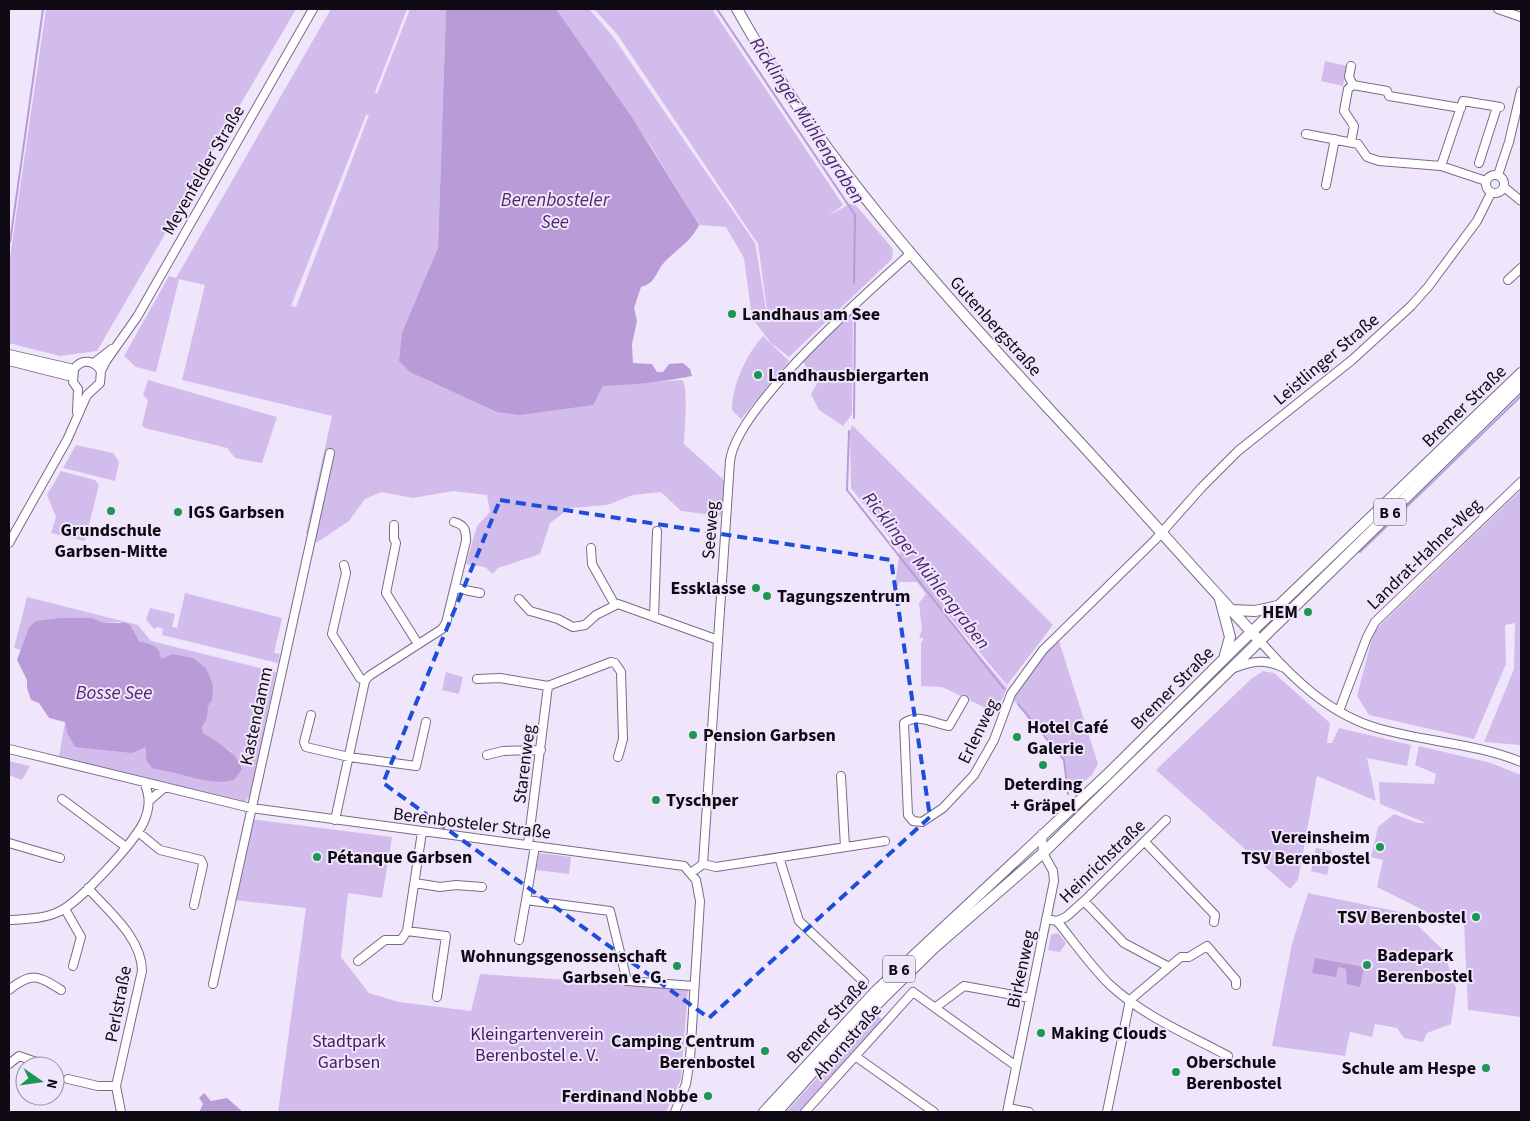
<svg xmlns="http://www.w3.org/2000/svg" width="1530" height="1121" font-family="'Source Sans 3',sans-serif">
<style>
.green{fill:#d2bceb;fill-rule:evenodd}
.water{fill:#b99cd7}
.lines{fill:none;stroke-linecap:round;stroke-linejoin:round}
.stream{stroke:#b99cd7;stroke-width:2}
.minor-casing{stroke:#7a6b89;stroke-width:10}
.major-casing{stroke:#7a6b89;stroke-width:12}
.minor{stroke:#fff;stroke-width:8}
.major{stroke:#fff;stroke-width:10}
.marked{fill:none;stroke:#1d4ed8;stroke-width:4;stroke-dasharray:10 6;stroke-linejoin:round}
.poi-dot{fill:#1c9652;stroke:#f0e6fb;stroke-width:2}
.labels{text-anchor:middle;stroke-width:4;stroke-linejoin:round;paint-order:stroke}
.shield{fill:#f0e6fb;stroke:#534c5a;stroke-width:1}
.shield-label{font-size:16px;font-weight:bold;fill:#100a15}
.street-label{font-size:18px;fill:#100a15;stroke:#f0e6fb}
.poi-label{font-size:18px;font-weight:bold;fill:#100a15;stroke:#f0e6fb;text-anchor:start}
.park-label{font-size:18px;fill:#421b61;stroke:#f0e6fb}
.water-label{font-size:19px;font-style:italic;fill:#4d276c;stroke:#f0e6fb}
</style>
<rect width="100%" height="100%" fill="#f0e6fb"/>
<!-- green -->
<path class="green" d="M46,9h250l-199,342 -37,5 -51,-13v-79z
M331,9h76l-32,83 2,2 33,-85h36l-8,239 -5,16 169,122 80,-6c7,8 2,51 2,64l41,37 -4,35 -40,-5 -20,-19 -28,3 -26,10 -37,3 -20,15 -10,31 -42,14 -5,6 -8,-7 -19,-3 11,-38 13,-14 -3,-17 -34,-4 -40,7 -32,-6 -16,7 -16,22 -33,22 -10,-10 26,-117 -150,-36 23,-95 -26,-6 -23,93 -20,-5 -12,-11 45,-80 7,2zM366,115h3l-73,192 -5,-1z
M556,9h33l22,25 144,209 11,67 13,14 -12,-14 -9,-66 -141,-210 -23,-25h118l131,196 -15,11 25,-14 40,47 -1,10 -103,98 -18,-14 -19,-25 -8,-60 -18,-31 -27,-2 -49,-80z
M1325,61l22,5 -4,20 -22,-5z
M853,309l-1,105 -9,12 -24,-16 -8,-16 6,-10 -15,-24z
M763,336l26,25 -48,58 -9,-9c0,-25 14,-55 31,-74z
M148,380l129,37 -15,46 -27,-5 -8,-10 -82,-20 -3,-3 6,-25 -5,-5z
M852,425l201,200 -46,60 -62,-74 -3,1 65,76 -11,25 -54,-26 -21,-1v-43l3,-5h-5l3,-8 -3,-27 7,-9 -9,-12h-18l-7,21 8,-52 -49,-63 -1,-56z
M76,445l37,8 6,9 -4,19 -52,-13z
M61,471l34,9 4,5 -14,56 -34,-8 5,-16 -9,-22z
M1521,490v255l-37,-3 30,-73 1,-46 -10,2 1,39 -32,75 -105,-24 -12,-19 17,-65z
M185,593l97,25 -8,35 6,1 -2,9 -116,-28 1,-6 -5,-2 -4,2 -8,-9 4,-12 25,6 -3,13 5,1z
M27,597l111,28 13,16 125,31 -25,122 -6,8 -186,-46 6,-34 2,11 9,14h70l7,22 15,1 64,-18 -29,-19 -1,-6 2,-6 -44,-61 -40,-38 -16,1 -12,-5h-33l-30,9 -7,23 -8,-2z
M1058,638l40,126 -6,11 -21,17 -9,-38 -50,-56 21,-31z
M1263,671l11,2 56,50 -3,20h5l7,-15 72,17 -4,21 -40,-8 9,43 -59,-25 -19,104 -8,9 -134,-119 95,-91z
M446,672l17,5 -4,17 -17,-4z
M1419,746l72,17 30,12v242l-53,-7 -4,-87 -24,2 -15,-14 -48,-24 6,-27 -12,-3 7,-30 16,-13 24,9h8l-46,-19 -1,-22 55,2 2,-10 -21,-9z
M9,761l21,5 -8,14 -13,-5z
M251,819l141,18 -10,61 -34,-5 -7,64 28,36 30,9 72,9 9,-37 208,14 -7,91 -15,33h-388l28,-204 -72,-8z
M1316,848l16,3 -5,24 -16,-4z
M539,853l32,4 -2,17 -33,-4z
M1308,893l97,20 38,37 13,38 -5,36 -24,9 -4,9 -19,-4 -7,-10 -22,-4 -3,13 -22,-5 -5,24 -73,-10 20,-102z
M1058,933l8,10 -6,9 -12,-2 3,-15z
M876,1014l7,6 -82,92h-15z"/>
<!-- water -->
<path class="water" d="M446,9h110l75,107 68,109c-9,18 -24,25 -37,40 -7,10 -7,18 -21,22l-7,21 3,13 -5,23 1,19 19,1 5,8h6l6,-8 14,-1 7,6 2,7c-30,6 -58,9 -89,10l-10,19 -73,10 -23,-3 -87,-40 -11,-11 3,-28 36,-85z
M59,618h33l12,5h22l4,2 9,16c13,4 21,4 22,18l12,-5 20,4 13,10 7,17 -1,15 -4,6 -1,12 -5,9 1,6c16,10 32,18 39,36l-8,11c-25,7 -55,-9 -81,-11l-7,-9v-13l-14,6 -57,-6 -8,-14 -2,-11 -16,-4 -10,-15 -8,-3 -4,-12v-8l-10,-20 12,-33 7,-6z
M1315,958l49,9 -4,20 -13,-3 -1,-15 -8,-2 -2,10 -24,-4z
M204,1093l7,8 16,-3 16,14h-44l4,-8 -4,-6z"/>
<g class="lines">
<!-- stream -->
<path class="stream" d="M717,9l138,206 -1,68
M10,242l33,-233
M854,418l1,-100
M849,431l-2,59 157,199
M1360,552l161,-156
M1018,704l46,56 4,34"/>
<!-- minor casing -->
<g class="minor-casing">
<path id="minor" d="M1498,9l23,8
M1351,66l-2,11 4,8
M1306,134l52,10 9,13 12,4 62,5 45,15
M1351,142l3,-16 -10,-15 4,-22 5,-4 34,6 2,5 72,12
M1479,163l18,-56
M1441,166l22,-65 37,6
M1486 184a9 9 0 1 1 18 0a9 9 0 1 1-18 0Z
M1498,175l11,-33 12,-51
M1326,185l9,-46
M1504,187l17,14
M1508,280l13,-12
M9,354l65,15
M9,361l63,16
M94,363l18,-14
M77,412l1,-23 -5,-7 1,-13c8,-11 20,-9 27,2
M394,525v14l2,4 -10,50 32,51
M9,543l58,-103 20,-45 13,-12 1,-12 5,-10 31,-44 176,-308
M591,548l1,16 23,41
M344,565l2,8 -14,61 28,44 5,3
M455,588l25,5
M519,599l11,12 28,8 15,8 12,-2 11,-10 22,-11 100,36
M654,617l3,-86
M1260,641c32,37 69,73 117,87 48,14 98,15 144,34
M1234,668c19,-7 30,-9 48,-1
M477,679l23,-1 48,8 63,-24 4,1 6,9 2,67 -5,18
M964,700l-15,26c-14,-2 -30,-13 -45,-3l4,92 5,6 9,1 21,-14 31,-33 20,-35 17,-46 32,-44 112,-110 47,-53 36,-36 114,-91 59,-54 17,-19 49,-66 14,-28
M1339,711l28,-74 8,-15 146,-140
M311,715l-7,27 2,5 43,10 67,9 10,-44
M9,749l242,59 433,58 12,14 4,21 -10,158 -4,25 -11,28
M487,755l16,-4 38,-1
M841,776l4,71
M62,799l64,48
M150,800l15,-13
M335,820l30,-139 4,-5 73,-47 4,-6 20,-82c0,-11 -1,-16 -12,-19
M138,832l22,18 41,10 2,5 -9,40
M1145,842l70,73 -1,7
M9,843l51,15
M528,845l20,-159
M535,846l-9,54 84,11 17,70 67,5
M779,857l20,64 65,61
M703,864l13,3 169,-26
M691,873l12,-9 27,-403c7,-55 137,-168 180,-207
M415,883l25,4 16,-2 26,2
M88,888c20,23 54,50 54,83l-26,115 5,26
M1084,901l40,42 45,24 -39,33
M65,909l16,28 -8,29
M1046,919l11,2c17,21 33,44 52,63 34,32 78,50 119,72
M9,920c16,-1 34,-1 49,-8 20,-8 80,-73 87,-93 5,-13 5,-23 -1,-37
M1057,921l9,-4 18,-16 82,-81
M407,931l39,5 -9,61
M519,940l7,-40
M358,961l27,-21h16l6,-9 15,-99
M1169,967l12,-10h8l18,-11 29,34v5
M213,984l117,-531
M9,990c22,-18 29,-15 52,0
M936,1007l28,-21 66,12
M855,1056l79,56
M9,1064l10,-8 29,10
M68,1079l30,7h18
M1008,1108l21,4
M805,1112l108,-120 103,74
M1007,1112l47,-231 -1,-10 -10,-18 -1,-19
M1107,1112l23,-112"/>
</g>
<!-- major casing -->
<g class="major-casing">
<path id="major" d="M737,9c83,149 198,275 312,400 70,75 137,152 207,228
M1220,599l10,38 -5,18
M1232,610l23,1 23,-5
M764,1112l112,-121 231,-216 133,-132 281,-270
M777,1112l59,-66 47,-48 51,-50 109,-95 478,-468"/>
</g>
<!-- minor -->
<use href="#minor" class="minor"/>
<!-- major -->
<use href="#major" class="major"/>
</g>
<!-- marked area -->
<path class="marked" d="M500,500l391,60 39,257 -221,201 -326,-235z"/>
<!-- markers -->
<g class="poi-dot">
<circle cx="732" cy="314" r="5"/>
<circle cx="758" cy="375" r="5"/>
<circle cx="111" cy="511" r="5"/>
<circle cx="178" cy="512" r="5"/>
<circle cx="756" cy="588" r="5"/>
<circle cx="767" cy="596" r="5"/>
<circle cx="1308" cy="612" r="5"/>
<circle cx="693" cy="735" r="5"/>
<circle cx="1017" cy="737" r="5"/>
<circle cx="1043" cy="765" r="5"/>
<circle cx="656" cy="800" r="5"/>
<circle cx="1380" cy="847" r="5"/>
<circle cx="317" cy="857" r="5"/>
<circle cx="1476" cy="917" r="5"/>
<circle cx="1367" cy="965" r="5"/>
<circle cx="677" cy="966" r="5"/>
<circle cx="1041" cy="1033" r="5"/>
<circle cx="765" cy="1051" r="5"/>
<circle cx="1486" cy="1068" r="5"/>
<circle cx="1176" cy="1072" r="5"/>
<circle cx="708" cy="1096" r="5"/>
</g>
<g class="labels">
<!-- shield labels -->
<g class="shield">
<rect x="1374" y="498.5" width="32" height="27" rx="4"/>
<rect x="883" y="955.5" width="32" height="27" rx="4"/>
</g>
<g class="shield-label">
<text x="1390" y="518">B 6</text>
<text x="899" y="975">B 6</text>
</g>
<!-- street labels -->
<g class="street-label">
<text transform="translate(203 170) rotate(-60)" y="6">Meyenfelder Straße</text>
<text transform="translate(996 326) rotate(48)" y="6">Gutenbergstraße</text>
<text transform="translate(1326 359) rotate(-40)" y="6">Leistlinger Straße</text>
<text transform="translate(1464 406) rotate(-44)" y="6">Bremer Straße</text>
<text transform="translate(710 530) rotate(-86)" y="6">Seeweg</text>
<text transform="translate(1424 554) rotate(-44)" y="6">Landrat-Hahne-Weg</text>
<text transform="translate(1172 688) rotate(-45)" y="6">Bremer Straße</text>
<text transform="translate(256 716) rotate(-78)" y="6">Kastendamm</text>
<text transform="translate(978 731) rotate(-64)" y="6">Erlenweg</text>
<text transform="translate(524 764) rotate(-83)" y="6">Starenweg</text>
<text transform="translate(472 823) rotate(7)" y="6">Berenbosteler Straße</text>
<text transform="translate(1102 861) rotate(-44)" y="6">Heinrichstraße</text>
<text transform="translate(1021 969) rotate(-78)" y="6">Birkenweg</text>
<text transform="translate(118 1004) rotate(-79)" y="6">Perlstraße</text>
<text transform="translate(827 1021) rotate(-47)" y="6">Bremer Straße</text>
<text transform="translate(847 1041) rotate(-49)" y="6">Ahornstraße</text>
</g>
<!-- poi labels -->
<g class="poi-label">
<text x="742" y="320">Landhaus am See</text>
<text x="768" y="381">Landhausbiergarten</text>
<text x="188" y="518">IGS Garbsen</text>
<text x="111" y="536" text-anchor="middle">Grundschule<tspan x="111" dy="21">Garbsen-Mitte</tspan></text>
<text x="746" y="594" text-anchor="end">Essklasse</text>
<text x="777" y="602">Tagungszentrum</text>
<text x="1298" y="618" text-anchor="end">HEM</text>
<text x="1027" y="733">Hotel Café<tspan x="1027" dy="21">Galerie</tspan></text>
<text x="703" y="741">Pension Garbsen</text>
<text x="1043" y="790" text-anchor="middle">Deterding<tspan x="1043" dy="21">+ Gräpel</tspan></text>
<text x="666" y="806">Tyschper</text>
<text x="1370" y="843" text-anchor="end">Vereinsheim<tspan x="1370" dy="21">TSV Berenbostel</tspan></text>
<text x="327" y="863">Pétanque Garbsen</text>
<text x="1466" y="923" text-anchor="end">TSV Berenbostel</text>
<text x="1377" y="961">Badepark<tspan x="1377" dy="21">Berenbostel</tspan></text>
<text x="667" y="962" text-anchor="end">Wohnungsgenossenschaft<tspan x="667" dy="21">Garbsen e. G.</tspan></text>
<text x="1051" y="1039">Making Clouds</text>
<text x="755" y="1047" text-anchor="end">Camping Centrum<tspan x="755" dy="21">Berenbostel</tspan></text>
<text x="1186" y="1068">Oberschule<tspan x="1186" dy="21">Berenbostel</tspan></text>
<text x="1476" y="1074" text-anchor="end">Schule am Hespe</text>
<text x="698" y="1102" text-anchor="end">Ferdinand Nobbe</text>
</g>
<!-- park labels -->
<g class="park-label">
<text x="537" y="1040">Kleingartenverein<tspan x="537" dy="21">Berenbostel e. V.</tspan></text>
<text x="349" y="1047">Stadtpark<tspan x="349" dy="21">Garbsen</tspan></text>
</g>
<!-- water labels -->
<g class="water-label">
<text transform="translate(808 120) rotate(57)" y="7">Ricklinger Mühlengraben</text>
<text x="555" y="206">Berenbosteler<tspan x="555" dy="22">See</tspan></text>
<text transform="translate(927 570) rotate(52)" y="7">Ricklinger Mühlengraben</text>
<text x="114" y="699">Bosse See</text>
</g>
</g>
<!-- border -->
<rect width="1530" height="1121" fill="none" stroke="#100a15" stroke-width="20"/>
<!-- north arrow -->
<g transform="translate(40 1081) rotate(103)"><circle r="24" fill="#f0e6fb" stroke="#968e9f"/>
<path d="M0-4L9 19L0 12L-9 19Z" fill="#1c9652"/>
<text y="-8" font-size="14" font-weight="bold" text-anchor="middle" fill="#100a15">N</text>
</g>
</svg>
